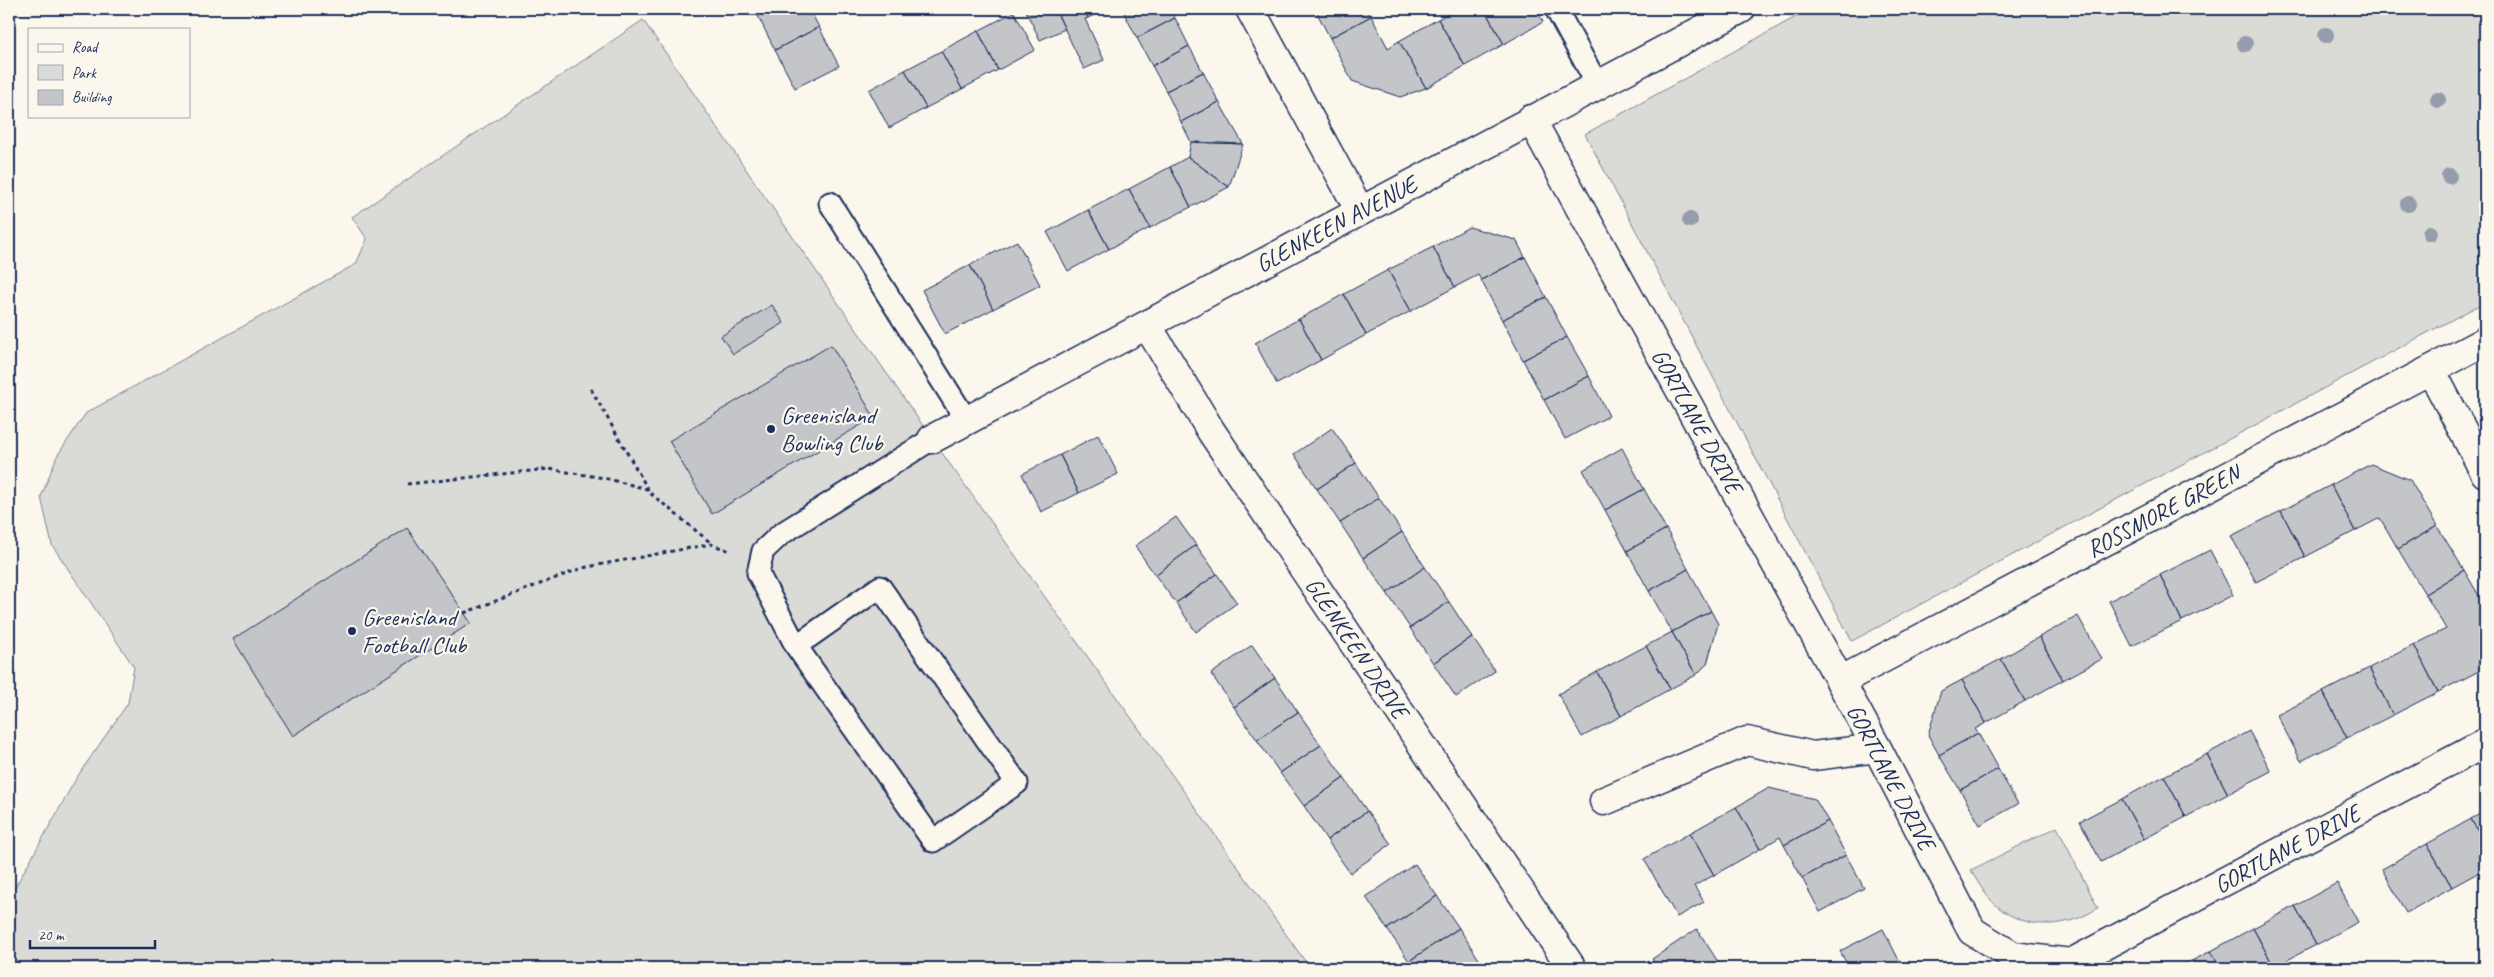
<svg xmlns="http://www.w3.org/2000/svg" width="2494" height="977" font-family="Caveat,sans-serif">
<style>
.green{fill:#dadad7;stroke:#7a849a}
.building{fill:#c3c5c9;stroke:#1b2f5e}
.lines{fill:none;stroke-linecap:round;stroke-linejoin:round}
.lane-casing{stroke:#1b2f5e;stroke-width:25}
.street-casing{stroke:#1b2f5e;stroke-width:31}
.path{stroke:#1b2f5e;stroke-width:3;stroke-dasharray:4 4;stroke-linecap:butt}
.lane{stroke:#fbf7ec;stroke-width:21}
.street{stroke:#fbf7ec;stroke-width:28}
.tree{fill:#959cab}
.poi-dot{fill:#1b2f5e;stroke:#fbf7ec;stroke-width:2}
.labels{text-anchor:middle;stroke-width:4.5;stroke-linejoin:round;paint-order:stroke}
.street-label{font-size:24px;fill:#1b2f5e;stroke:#fbf7ec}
.poi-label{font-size:24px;fill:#1b2f5e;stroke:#fbf7ec;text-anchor:start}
</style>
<rect width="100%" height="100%" fill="#fbf7ec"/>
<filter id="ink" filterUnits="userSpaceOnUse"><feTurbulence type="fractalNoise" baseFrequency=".02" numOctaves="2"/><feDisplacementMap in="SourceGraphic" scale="10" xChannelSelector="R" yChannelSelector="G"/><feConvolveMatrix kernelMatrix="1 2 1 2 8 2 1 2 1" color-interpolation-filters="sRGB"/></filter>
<g filter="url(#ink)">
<!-- green -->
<path class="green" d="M1810,9h675v293l-633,339 -267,-507z
M643,20l289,419 378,529h-1301v-70l68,-121 51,-74 6,-36 -82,-122 -11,-48 16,-41 29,-43 270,-149 11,-25 -15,-22z
M2057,827l41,81c-28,19 -67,23 -96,2 -14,-10 -23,-25 -31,-40z"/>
<!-- building -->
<path class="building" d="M762,9h47l10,18 -44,23 -19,-38z
M1025,9h30l10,20 -25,11z
M1055,9h29l4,9 -3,1 19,41 -20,9z
M1084,9h22l-18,9z
M1122,9h48l5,9 -38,20z
M1315,9h52l4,7 -41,22z
M1457,9h27l20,35 -39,22 -27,-47z
M1484,9h52l7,13 -39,22z
M1014,12l21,38 -37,20 -20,-39z
M1371,16l17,32 11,-7 27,47 -26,9 -48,-16 -22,-43z
M1175,18l14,28 -37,20 -15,-28z
M1438,19l27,47 -39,22 -27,-47z
M819,27l20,39 -44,22 -20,-38z
M978,31l20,39 -36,19 -21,-38z
M1189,46l14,26 -37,19 -14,-25z
M941,51l21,38 -36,19 -21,-38z
M905,70l21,38 -37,20 -20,-38z
M1203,72l16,30 -38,20 -15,-31z
M1219,102l24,42 -52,-2 -10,-20z
M1191,142l52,2 -14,43 -41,-30z
M1188,157l41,30 -38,20 -21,-40z
M1170,167l21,40 -41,21 -21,-39z
M1129,189l21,39 -41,21 -21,-39z
M1088,210l21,39 -41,22 -21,-39z
M1469,227l47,13 9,17 -44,23 -3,-5 -23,12 -22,-40z
M1017,241l23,44 -47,24 -23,-44z
M1433,247l22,40 -44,24 -23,-41z
M1525,257l21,40 -44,23 -21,-40z
M970,265l23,44 -48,25 -23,-44z
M1388,270l23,41 -45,24 -22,-41z
M1344,294l22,41 -45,25 -22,-41z
M1546,297l21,40 -44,23 -21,-40z
M772,305l12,18 -51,31 -12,-18z
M1299,319l22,41 -44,24 -22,-41z
M1567,337l22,39 -45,24 -21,-40z
M831,345l43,72 -162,97 -43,-73z
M1589,376l20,40 -44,23 -21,-39z
M1332,428l24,35 -39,26 -23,-35z
M1098,435l20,39 -39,19 -19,-38z
M1622,448l22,41 -39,21 -22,-40z
M1060,455l19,38 -38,19 -19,-38z
M1356,463l23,35 -39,25 -23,-34z
M2371,464l39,16 27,46 -39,23 -18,-31 -25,13 -24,-46z
M2331,485l24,46 -50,26 -24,-46z
M1644,489l22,40 -39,22 -22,-41z
M1379,498l23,34 -39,26 -23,-35z
M2281,511l24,46 -49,25 -25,-46z
M1176,517l20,28 -41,30 -20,-29z
M2437,526l27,44 -39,24 -27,-45z
M407,528l64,95 -178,113 -60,-97z
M1666,529l22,40 -39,22 -22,-40z
M1402,532l23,35 -38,26 -24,-35z
M1196,545l21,29 -41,29 -21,-28z
M2210,550l23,45 -51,26 -22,-46z
M1425,567l24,35 -39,26 -23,-35z
M1688,569l23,42 -39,21 -23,-41z
M2464,570l21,36v39l-6,26 -41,21 -24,-47 32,-16 -21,-35z
M1217,574l20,29 -41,29 -20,-29z
M2160,575l22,46 -50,25 -23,-45z
M1449,602l23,35 -39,26 -23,-35z
M1711,611l7,13 -11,40 -11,11 -24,-43z
M2078,616l24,43 -39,21 -24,-43z
M1672,632l24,43 -26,14 -24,-43z
M1472,637l23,34 -39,26 -23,-34z
M2039,637l24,43 -38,21 -24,-42z
M1252,645l23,33 -41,29 -23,-33z
M2414,645l24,47 -45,23 -24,-47z
M1646,646l24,43 -49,27 -24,-44z
M2001,659l24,42 -39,22 -24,-43z
M2369,668l24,47 -46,23 -24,-46z
M1597,672l24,44 -39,21 -24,-43z
M1275,678l23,34 -41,28 -23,-33z
M1962,680l24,43 -11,6 3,4 -39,22 -11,-20 13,-44z
M2323,692l24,46 -46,23 -24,-46z
M1298,712l23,33 -41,28 -23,-33z
M2249,731l22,40 -43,23 -21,-40z
M1978,733l20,36 -38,21 -21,-35z
M1321,745l23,33 -40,28 -24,-33z
M2207,754l21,40 -42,23 -22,-41z
M1998,769l20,35 -38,21 -20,-35z
M2164,776l22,41 -42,22 -22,-40z
M1344,778l23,33 -40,29 -23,-34z
M1769,788l46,11 13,22 -44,24 -4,-8 -20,12 -24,-42z
M2122,799l22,40 -43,23 -21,-41z
M1736,807l24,42 -46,26 -24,-42z
M1367,811l24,33 -41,29 -23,-33z
M2485,811v33l-14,-25z
M2471,819l14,25v25l-33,18 -25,-43z
M1828,821l18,34 -44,23 -18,-33z
M1690,833l24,42 -20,11 10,16 -27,15 -33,-58z
M2427,844l25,43 -46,26 -24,-44z
M1846,855l18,33 -44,24 -18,-34z
M1415,864l22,32 -50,33 -21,-32z
M2337,883l21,39 -42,23 -21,-39z
M1437,896l22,32 -50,33 -22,-32z
M2295,906l21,39 -42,22 -21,-39z
M1459,928l21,33 -11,7h-56l-4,-7z
M2253,928l21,39 -54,1 -9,-17z
M1697,929l23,36 -5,3h-57l-6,-9z
M1883,929l20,39h-54l-9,-17z
M2211,951l9,17h-42z"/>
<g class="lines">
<!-- lane casing -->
<g class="lane-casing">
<path id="lane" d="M1556,9l41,75
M830,203l137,218
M796,646l84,-59 137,196 -84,58 -137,-195 -38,-73 5,-22 18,-17 151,-95"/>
</g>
<!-- street casing -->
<g class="street-casing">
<path id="street" d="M1250,9l110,202
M1531,119l346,629 95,183 41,25 58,7 414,-220
M1147,325l64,106 361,537
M2431,370l54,103
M932,439l809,-430
M1840,681l645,-340
M1604,801l143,-60 66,15 64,-8"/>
</g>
<!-- path -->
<path class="path" d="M591,389l59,104 61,50
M407,484l142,-15 55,9 43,11
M464,613l118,-45 129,-24 19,7"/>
<!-- lane -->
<use href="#lane" class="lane"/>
<!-- street -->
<use href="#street" class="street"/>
</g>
<!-- trees -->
<g class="tree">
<circle cx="2326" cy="35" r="8"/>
<circle cx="2245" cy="44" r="8"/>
<circle cx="2438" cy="100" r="8"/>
<circle cx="2449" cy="176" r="8"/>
<circle cx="2408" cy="204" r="8"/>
<circle cx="1690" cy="220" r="8"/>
<circle cx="2430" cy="233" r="8"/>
</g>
</g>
<!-- markers -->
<g class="poi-dot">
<circle cx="771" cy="429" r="5"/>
<circle cx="352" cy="631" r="5"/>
</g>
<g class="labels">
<!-- street labels -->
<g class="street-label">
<text transform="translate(1336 224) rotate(-28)" y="8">GLENKEEN AVENUE</text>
<text transform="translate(1697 421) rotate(61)" y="8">GORTLANE DRIVE</text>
<text transform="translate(2163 511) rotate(-28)" y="8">ROSSMORE GREEN</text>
<text transform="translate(1357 648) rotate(56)" y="8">GLENKEEN DRIVE</text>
<text transform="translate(1891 777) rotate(62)" y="8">GORTLANE DRIVE</text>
<text transform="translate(2287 849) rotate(-28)" y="8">GORTLANE DRIVE</text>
</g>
<!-- poi labels -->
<g class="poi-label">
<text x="781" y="423">Greenisland<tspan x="781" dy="28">Bowling Club</tspan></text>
<text x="362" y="625">Greenisland<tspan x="362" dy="28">Football Club</tspan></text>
</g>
</g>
<!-- margin -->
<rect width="2494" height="977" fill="none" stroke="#fbf7ec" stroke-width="30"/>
<rect x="15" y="15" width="2464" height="947" fill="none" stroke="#1b2f5e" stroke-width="2" filter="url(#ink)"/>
<!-- legend -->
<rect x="28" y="28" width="162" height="90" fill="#fbf7ec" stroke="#a1a7b3"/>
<rect x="38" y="44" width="25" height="8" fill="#fbf7ec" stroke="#a1a7b3"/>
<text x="72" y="52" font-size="15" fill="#1b2f5e">Road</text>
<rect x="38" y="65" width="25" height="15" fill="#dadad7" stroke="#a1a7b3"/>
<text x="72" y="78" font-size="15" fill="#1b2f5e">Park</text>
<rect x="38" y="90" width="25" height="15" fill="#c3c5c9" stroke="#a1a7b3"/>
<text x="72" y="102" font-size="15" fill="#1b2f5e">Building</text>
<!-- scale -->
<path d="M30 940v8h125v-8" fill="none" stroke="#1b2f5e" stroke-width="2.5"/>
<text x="38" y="940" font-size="15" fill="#1b2f5e" stroke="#fbf7ec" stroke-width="4" paint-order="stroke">20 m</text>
</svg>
